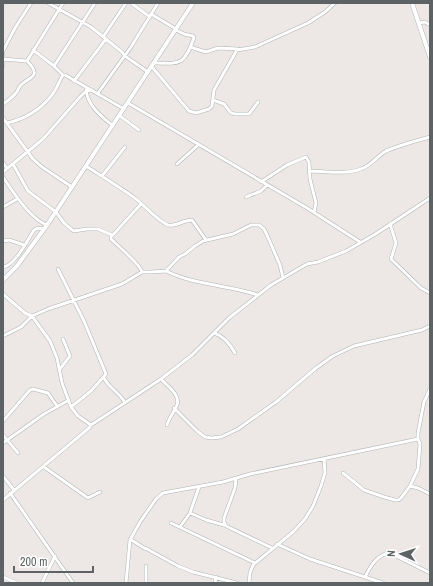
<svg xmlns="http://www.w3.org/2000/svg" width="433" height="586" font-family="'Archivo Narrow',sans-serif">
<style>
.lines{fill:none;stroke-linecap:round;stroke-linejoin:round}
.street-casing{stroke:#aeb3b3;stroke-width:4}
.secondary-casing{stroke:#aeb3b4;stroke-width:5}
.street{stroke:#fff;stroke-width:3}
.secondary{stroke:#fff;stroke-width:4}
</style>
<rect width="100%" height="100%" fill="#ede8e6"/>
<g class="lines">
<!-- street casing -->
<g class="street-casing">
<path id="street" d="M48,3l43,24 31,25 3,4 23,16
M131,3l19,14
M151,14l25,15
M419,23l6,-1 5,3
M103,37l23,-34
M190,47l16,5 12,-4 20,1
M33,50l21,16 9,9h2l59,34
M3,51l12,-23 16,-25
M3,53v13
M27,61l36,-58
M154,63c27,1 30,2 40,-25l-1,-2 -9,-2 -8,-4
M54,66l41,-63
M152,67l37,44 7,2 13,-4 3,-3 2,-16 23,-40 18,-3 53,-24 17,-11 10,-9
M74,81l32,-42
M86,90c2,16 15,26 27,36
M98,93l33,-46 27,-44
M213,100l11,4 7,9 4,1h14l9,-12
M128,103l179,105 53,34
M3,104c4,-3 9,-6 12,-10 3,-2 3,-6 5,-8 7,-9 24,-8 7,-25l-24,-2
M120,116l19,14
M3,118l30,41 9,8 30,20
M7,123c18,-4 34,-14 45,-28 5,-6 7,-14 11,-20
M3,163l4,5
M13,164l15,27 28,21 8,11 7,6 3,2 13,-2h11l14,6
M177,164l21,-19
M86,166c17,11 34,21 50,33 8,6 23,23 32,26 7,2 16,-5 24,-5l14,20
M309,171c17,0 36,4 52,-2 10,-3 16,-13 25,-18 14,-6 29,-10 44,-14
M3,172l40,-33 37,-42 6,-6 6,-1
M102,176l23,-29
M3,177c9,14 28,43 44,48
M261,182l26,-17 19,-8 3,5 1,17 6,24 -2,9
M246,197l15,-6 6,-6
M141,204l-30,33v2c7,7 29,25 31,33
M3,207l14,-8
M390,224l6,19 -5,16 30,29 9,5
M3,241l6,-1 15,5
M3,267c12,-1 25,-28 31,-37l4,-2 6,1
M58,269l26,52 22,53 -15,17 -20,16
M166,271c28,14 62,14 92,24
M3,294l22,19 7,3 18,25 7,17 5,25 9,24 7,9 13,9
M214,333c10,3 16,11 21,20
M3,336l18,-9 11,-11 16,-7 74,-25 20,-12h9l15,-1 13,-14 6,-3 10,-8 8,-5 30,-7 18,-9h8l5,4 3,6 13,30 3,13
M60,369l10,-13 -7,-17
M104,378c5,10 16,15 21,25
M161,379c6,7 20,16 16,26 -3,7 -8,13 -10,20
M174,408l23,23 8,6 6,1 10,-1 17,-8 38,-27 40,-34 17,-12 21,-10 68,-16 8,-4
M3,421l27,-31 3,-1 15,4 9,13
M3,435l15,18
M3,443l41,-29 25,-14
M44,467l44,31 12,-6
M343,473l21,17 20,7 11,3h4l2,-2 9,-12 8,-17 2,-25 -2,-5v-6l6,-31 6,-13
M3,476l11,14
M410,486l8,2 12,6
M199,487l-9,26 16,7 18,5 48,23
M10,493l63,90
M3,500l86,-72 2,-3 70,-46 31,-24 37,-37 42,-33 36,-21 11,-2 28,-11 28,-16 56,-37
M171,523l84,40
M226,526l-2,-4v-4l11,-30 1,-9
M180,527l10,-14
M130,539l14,9 3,1 31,17 15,6 44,11
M277,544l33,15 73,24
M146,566v17
M3,577l14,6
M365,577c5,-10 12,-23 25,-24l40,20
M42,583l13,-27
M126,583l4,-43 10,-18 16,-23 7,-6 60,-11 27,-8 168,-35
M215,583l1,-6
M249,583l1,-10 3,-8 40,-33 12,-13 8,-13 8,-20 4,-13 -1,-14"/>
</g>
<!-- secondary casing -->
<g class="secondary-casing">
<path id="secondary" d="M412,3l18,54
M3,280l14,-14 30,-41 146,-222"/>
</g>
<!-- street -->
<use href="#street" class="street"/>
<!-- secondary -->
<use href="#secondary" class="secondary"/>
</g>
<!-- border -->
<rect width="433" height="586" fill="none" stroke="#5d6364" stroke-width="8"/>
<!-- north arrow -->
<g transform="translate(401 554) rotate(273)" stroke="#ffffff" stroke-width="3" paint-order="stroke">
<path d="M0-3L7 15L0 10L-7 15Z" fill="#5d6364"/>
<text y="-6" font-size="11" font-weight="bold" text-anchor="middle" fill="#5d6364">N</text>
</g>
<!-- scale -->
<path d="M14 566v6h79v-6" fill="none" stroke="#5d6364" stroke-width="2"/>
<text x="20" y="566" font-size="12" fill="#5d6364" stroke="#ffffff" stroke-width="3" paint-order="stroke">200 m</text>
</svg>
